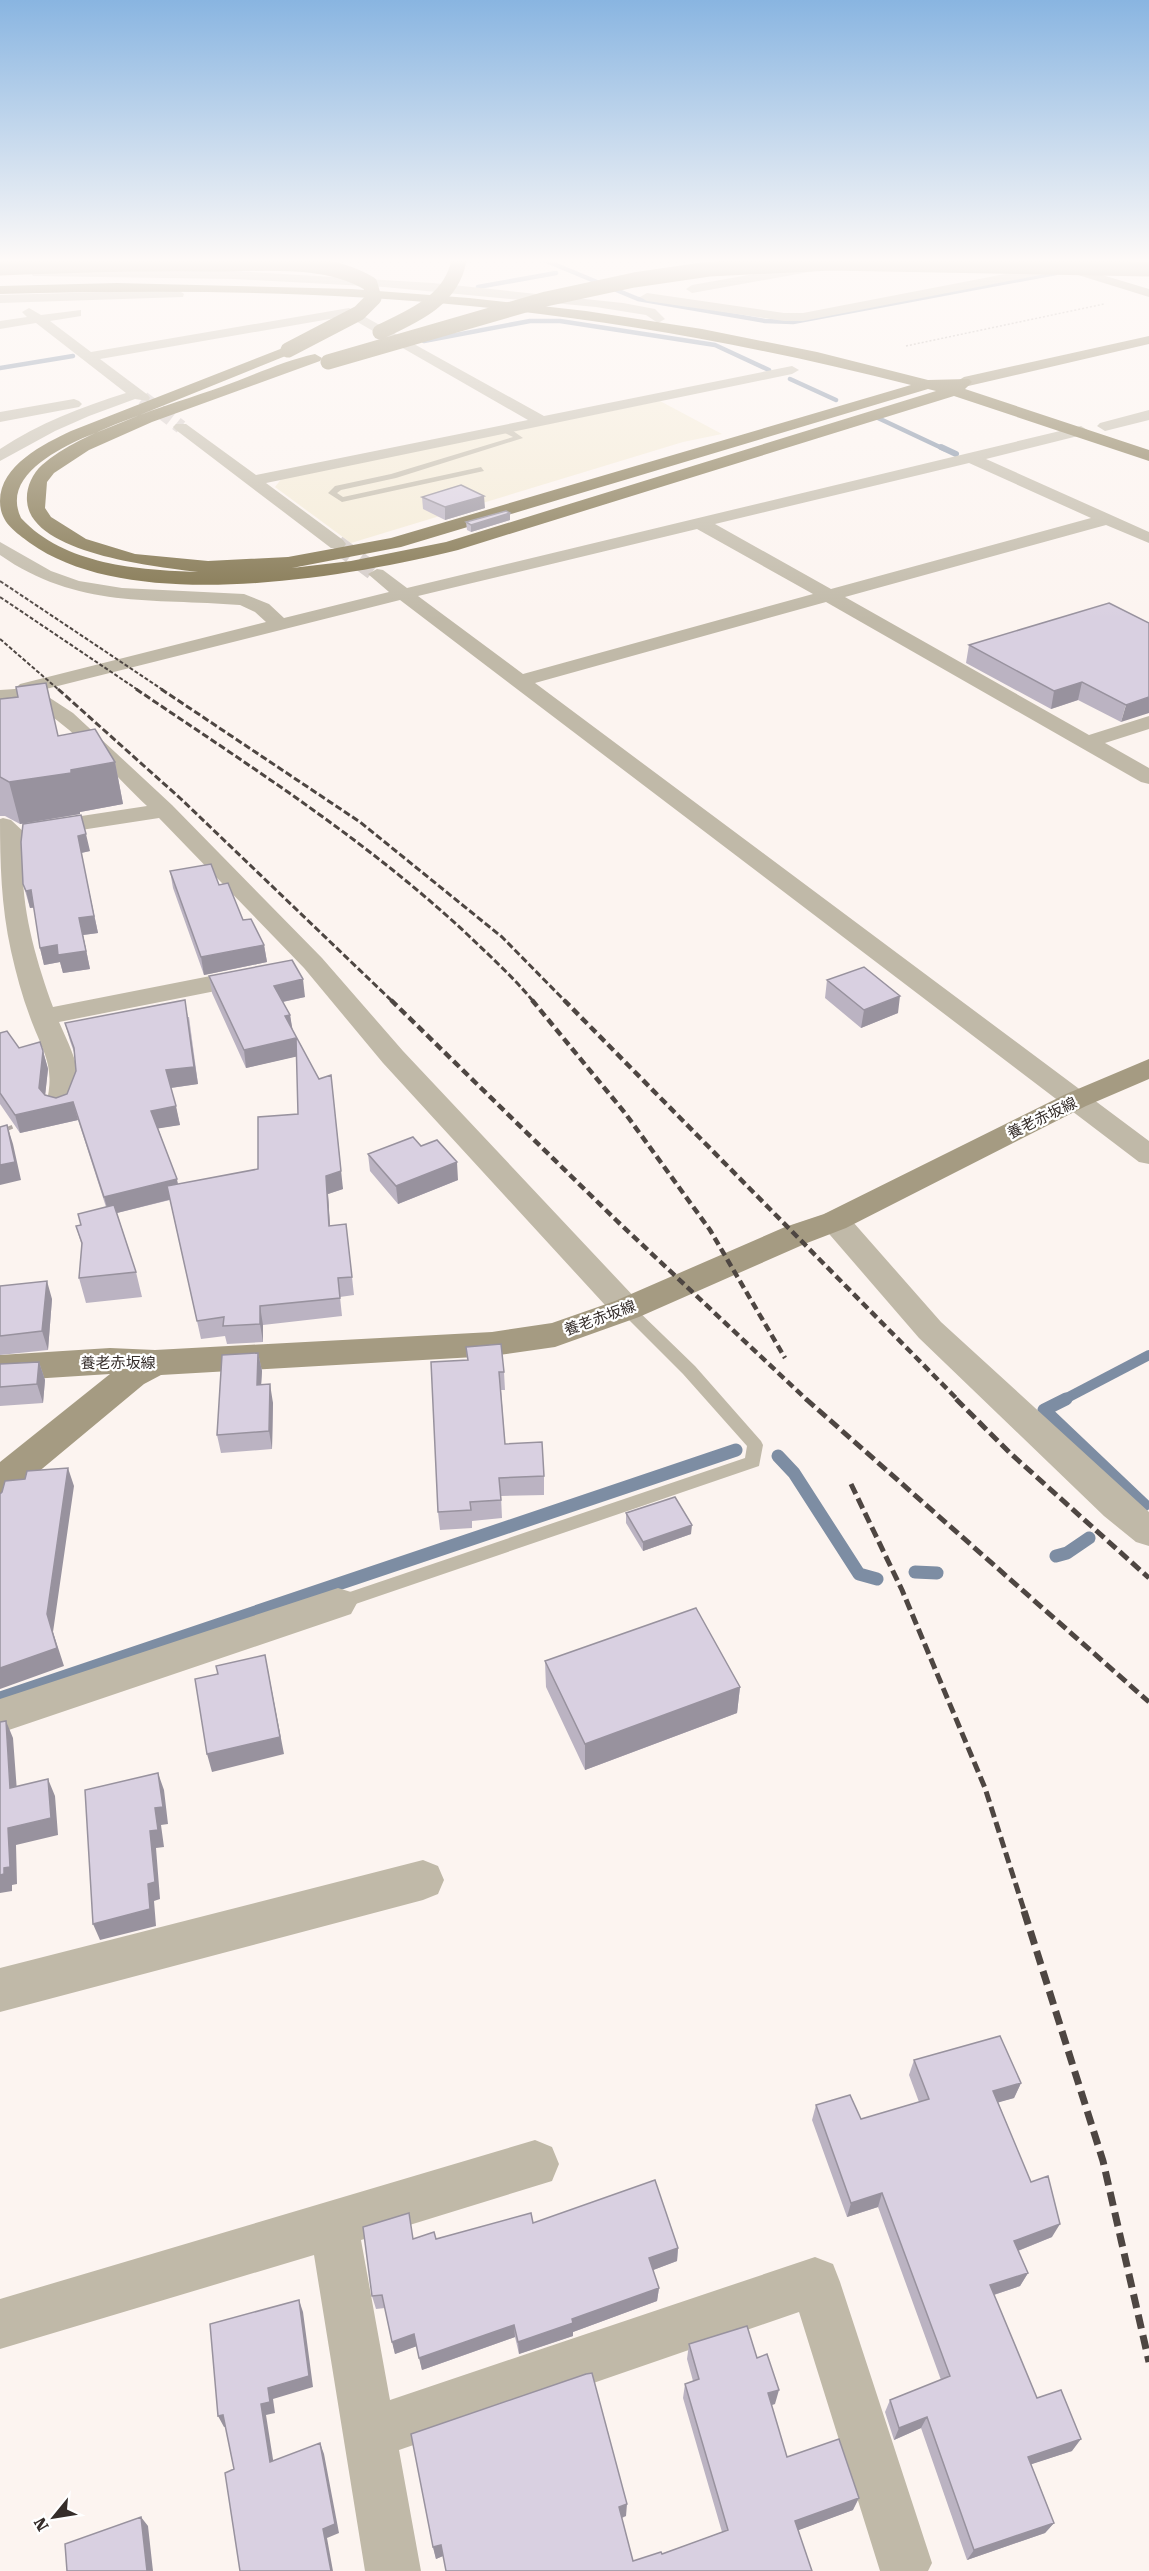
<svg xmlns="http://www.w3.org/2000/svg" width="1149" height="2571" font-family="'Roboto Serif','Noto Sans JP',serif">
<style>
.commercial{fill:#f4ebd6}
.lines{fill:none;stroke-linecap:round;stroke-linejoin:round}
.stream-far3{stroke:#7d8da3;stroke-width:4.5}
.stream-far2{stroke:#7d8da3;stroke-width:6}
.stream-far1{stroke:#7d8da3;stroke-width:10}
.stream{stroke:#7d8da3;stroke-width:13}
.street-tunnel-far1{stroke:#d4ccc8;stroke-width:14;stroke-dasharray:14 7;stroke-linecap:butt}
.street-tunnel{stroke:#d4ccc8;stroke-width:18;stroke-dasharray:18 9;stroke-linecap:butt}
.path-far1{stroke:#b0a8a4;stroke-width:1.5;stroke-dasharray:2 2;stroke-linecap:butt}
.path{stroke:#b0a8a4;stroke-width:4;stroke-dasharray:4.5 4.5;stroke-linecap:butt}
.lane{fill:#c0b9a8;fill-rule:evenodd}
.street{fill:#c0b9a8;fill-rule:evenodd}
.secondary{fill:#a59b82;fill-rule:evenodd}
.primary{fill:#928666;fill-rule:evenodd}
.highway{fill:#81744e;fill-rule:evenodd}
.rail-far4{stroke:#4e4642;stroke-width:2;stroke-dasharray:4 2;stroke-linecap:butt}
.rail-far3{stroke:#4e4642;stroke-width:3;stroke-dasharray:7 3;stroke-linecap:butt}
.rail-far2{stroke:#4e4642;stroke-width:4.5;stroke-dasharray:8 4.5;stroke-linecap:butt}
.rail-far1{stroke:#4e4642;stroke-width:5;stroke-dasharray:11 5;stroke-linecap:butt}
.rail{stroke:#4e4642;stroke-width:7;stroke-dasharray:14 7;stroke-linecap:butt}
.highway-bridge{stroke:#81744e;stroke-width:15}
.wall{fill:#bbb3c2}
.shaded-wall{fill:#98929e}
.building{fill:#d9d0e1;stroke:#98929e;stroke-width:1.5}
.labels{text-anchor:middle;stroke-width:4.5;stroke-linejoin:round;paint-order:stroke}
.street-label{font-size:15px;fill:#352d2a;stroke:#fff}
</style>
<rect width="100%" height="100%" fill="#fcf4f0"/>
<!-- commercial -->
<path class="commercial" d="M660,401l62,33 -39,8 -332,101 -76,-56 7,-9z"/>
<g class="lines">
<!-- stream-far3 -->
<path class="stream-far3" d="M544,260l94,39 127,22 28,1 263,-49
M1103,263l19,-3
M478,287l78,-14
M424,341l106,-20h30l155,24 54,25
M0,368l73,-12
M790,379l46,21
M878,418l66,31"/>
<!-- stream-far2 -->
<path class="stream-far2" d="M941,447l15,7"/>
<!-- stream-far1 -->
<path class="stream-far1" d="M1063,1400l86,-45"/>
<!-- stream -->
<path class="stream" d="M1066,1399l-22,11 100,95
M778,1456l16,17 65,101 18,5
M1056,1556l11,-3 22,-15
M915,1572l22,1
M0,1698l736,-248"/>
<!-- street-tunnel-far1 -->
<path class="street-tunnel-far1" d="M143,398l38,29"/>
<!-- street-tunnel -->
<path class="street-tunnel" d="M337,544l40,30"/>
<!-- path-far1 -->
<path class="path-far1" d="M906,346l198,-42"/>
<!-- path -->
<path class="path" d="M0,1132l19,-8"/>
<!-- lane -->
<path class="lane" d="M503,428h6l14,10 -127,40 -55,12 -4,3 6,4 138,-30 3,4 -142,31 -14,-9 7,-7 56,-12 122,-37 -10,-5z
M627,1304l5,1 63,61 66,75 2,4 -4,21 -421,144 -6,-2 -3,-5 3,-5 413,-140 2,-12 -64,-72 -61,-61 -3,-4 3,-4z"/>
<!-- street -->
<path class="street" d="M827,261l4,1v6l-139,25 -6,-4 6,-4z
M1067,262l6,4 -2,3 -268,52h-19l-137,-20 -7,-4 7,-4 137,20h19z
M37,269l198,2 198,12 190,20 32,6 10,10 -7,4 -12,-8 -50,-8 -212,-20 -149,-8 -202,-3 -2,-3z
M178,290l6,4 -1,3 -183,6v-8z
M29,308l12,7 40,-5v6l-31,5 41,31 258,-44 195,108 248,-50 7,4 -7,4 -526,109 77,57 3,4 -3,4h-12l-155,-118 -3,-3 3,-3h10l70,51 272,-55 -181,-104 -247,43 48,36 2,3 -2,3 -13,-2 -46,17 -34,15 -55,30v-12c39,-26 82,-42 126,-56l-90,-70 -36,6v-8l27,-4 -5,-5z
M74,399l5,2 3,3 -3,3 -79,15v-10z
M1149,410v10l-44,11 -8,-5 3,-3z
M1081,426l8,5 -3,3 -100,25 163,73v11l-43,-18 -261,72 244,138 60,-19v13l-44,14 44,25v16l-8,-2 -315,-180 -291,81 614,458v23l-10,-2 -739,-562 -366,92 16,6 23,15 99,92 150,153 81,93 235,250 5,8 -5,8 -11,3 -11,-3 -233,-254 -79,-95 -145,-150 -117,18 -8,-2 -3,-5 3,-5 8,-2 105,-16c-30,-28 -76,-82 -111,-99 -12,-6 -23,-5 -36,-5v-12l15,-1 5,-5 246,-62 -11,-10 -15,-7c-88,-7 -163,4 -240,-50v-13l51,29 28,10 43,7 122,6 25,10 15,14 105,-26 -21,-18 9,-5 6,1 24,18zM969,463l122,55 -260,71 -116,-65zM697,529l116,65 -290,80 -105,-78z
M3,818l8,2 15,14c-11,56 8,121 27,173l198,-39 9,3 4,5 -4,5 -9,3 -192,38c12,28 31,60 11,89l-10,3 -10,-3 -4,-6c10,-40 -3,-52 -16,-88 -8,-21 -14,-44 -19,-66 -10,-45 -11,-89 -11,-132z
M835,1211l11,3 95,108 208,190v34l-13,-4 -32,-26 -185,-178 -95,-110 -4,-7 4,-7z
M338,1588l13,4 6,11 -6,11 -351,119v-34z
M423,1860l15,6 6,14 -6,14 -15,6 -423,112v-44z
M535,2140l17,7 7,17 -7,17 -191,59 29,160 425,-143 18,7 7,18 92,281 -4,8h-48l-81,-259 -400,138 22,121h-56l-51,-316 -314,94v-50z"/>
<!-- secondary -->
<path class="secondary" d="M1052,260l97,29v8l-100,-31 -1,-3z
M1149,1059v20l-63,27 -240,122 -39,15 -168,74 -84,30 -63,9 -331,19 -17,9 -131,109 -13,4v-35l110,-88 -110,7v-26l110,-7 45,2 337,-18 60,-9 63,-22 170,-74 39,-13 242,-120z"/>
<!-- primary -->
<path class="primary" d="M1149,336v8l-185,43 -8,-5 8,-5z"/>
<!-- highway -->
<path class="highway" d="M117,283l235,6 117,9 117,13 116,18 115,23 111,28 41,-1 3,3 -7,7 184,61v11l-195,-65 -496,154c-114,28 -328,65 -428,-7 -16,-12 -30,-21 -30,-42 0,-36 44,-57 71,-70l217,-85 5,1 2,3 -2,3 -210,85c-30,14 -81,40 -62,80 43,47 118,52 177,54 -40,-5 -168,-18 -171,-71 -1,-13 5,-27 15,-36 40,-35 128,-60 179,-78 31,-11 62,-26 94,-33l7,4 -2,3 -168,61 -63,28 -35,23 -7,9 -2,26 6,9 35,22 49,15 73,7 80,-4 103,-19 520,-153c-146,-37 -292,-64 -441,-79 -156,-16 -313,-16 -470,-12v-8zM928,389l8,2 -490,151 -95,19 -59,7 109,-21z"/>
<!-- rail-far4 -->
<path class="rail-far4" d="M0,581l163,109
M0,597l138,93
M0,639l59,51"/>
<!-- rail-far3 -->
<path class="rail-far3" d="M58,689l123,110 211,202
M136,689c115,78 232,152 333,247 22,21 44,41 64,65
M161,689l199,133 142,115 63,64"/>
<!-- rail-far2 -->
<path class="rail-far2" d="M391,1000l225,220 191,180
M532,1000l93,113 85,117 75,128
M564,1000l394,400"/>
<!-- rail-far1 -->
<path class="rail-far1" d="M806,1399l343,303
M956,1399l54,54 139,125
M851,1484l51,106 83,198 40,125"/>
<!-- rail -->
<path class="rail" d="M1024,1911l79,250 46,201"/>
<!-- highway-bridge -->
<path class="highway-bridge" d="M0,268c72,-3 144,-5 217,-4 49,0 109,-7 153,20l4,14 -15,15 -71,37
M380,332c34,-16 72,-32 79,-72
M328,362l218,-63 88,-19 75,-11 122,-6 318,6"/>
</g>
<!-- wall -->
<path class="wall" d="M422,497l63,11 -40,12 -22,-11z
M510,513v7l-39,12 -4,-2 -1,-8z
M1149,623l-28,99 -43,-22 -27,9 -85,-46 3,-18z
M0,699l58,37 57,26 8,42 -43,8v2l-60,10 -15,-8h-5z
M21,842l69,9 -9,2 17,80 -15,2 7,34 -27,4 -3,-11 -16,3 -4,-17 -6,-40h-4l-7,-24z
M170,871l49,14 24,35 21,25 3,17 -63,13 -31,-87z
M209,976l96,21 -22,5 7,13 2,14 51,160 -15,5 2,32 16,-2 8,71 -14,2 2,19 -79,9v17l-36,2 -2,-8 -24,3 -31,-139 -53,13 19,59 6,25 -56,6 -7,-25 3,-32 -6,-20 5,-1 25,-18 -28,-87 -58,13 -20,-29v-71l19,15 24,3 5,18 -3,26 11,3 11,-4 9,-23 -1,-16 -5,-14 -5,-18 124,-6 9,67 -27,4 9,37 -22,3 20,56 80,-15 40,-55 -1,-58 -51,12 -34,-75z
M827,980l71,33 -37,15 -36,-30z
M421,1146l37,34 -60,24 -28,-33 -2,-17z
M0,1286l52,13 -4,51 -48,5z
M466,1347l38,25 1,18h-4l4,54 39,32v19l-43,1 1,22 -30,3v7l-32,2 -2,-18 29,-152z
M258,1353l4,18 -1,14 12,18 -1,46 -51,4 -4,-18z
M39,1362l6,18 -2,23 -43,3v-42z
M626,1513l65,21 -48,17 -17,-28z
M545,1661l195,26 -3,26 -152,57 -39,-83z
M914,2060l107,23 -7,15 -16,4 54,135 -34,14 10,22 -8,13 -26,9 43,103 35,53 -41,13 23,59 -9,10 -78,27 -46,-132 -27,12 -9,-28 5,-12 51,-20 -63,-173 -31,10 -35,-97 4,-15 45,14 58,-17 -10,-27z
M533,2223l145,25 -1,13 -24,9 6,18 -2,13 -84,31v4l-54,18 -4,-17 -93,33 -5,-24 -22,8 -10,-46 -9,1 -4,-13 41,-57h23z
M689,2344l68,14 18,46 -4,1 16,52 66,53 -55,20 14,41 -369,-15 -7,3 -3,-12 193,-31 -4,2 11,43 29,-7 60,-22 -39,-134 2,-14 8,-3 -6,-22z"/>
<!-- shaded-wall -->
<path class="shaded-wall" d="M484,496l1,12 -40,12v-13z
M510,513v7l-39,12v-7z
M1082,682l-4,18 -27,9 3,-18z
M1149,697v16l-28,9 5,-17z
M115,762l8,42 -43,8v2l-60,10 -11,-42z
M86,834l4,17 -9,2 17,80 -15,2 7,34 -27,4 -3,-11 -16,3 -4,-17 38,-112z
M31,890l4,17 -5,1 -4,-17z
M264,945l3,17 -63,13 -3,-18z
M303,979l2,18 -28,6 -3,-17z
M900,996l-2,17 -37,15 3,-18z
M185,1000l13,84 -28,4 -4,-18z
M290,1015l3,17 -8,-16z
M296,1038l3,18 -53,12 -2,-18z
M43,1051l5,18 -4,37 -5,-18z
M331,1075l12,114 -15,5 3,50 -2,-18 -3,-50z
M73,1102l5,18 -58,13 -5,-18z
M176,1106l4,19 -25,4 -4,-18z
M7,1125l6,19 8,36 -21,5v-20z
M457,1162l1,18 -60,24 -2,-18z
M177,1179l3,18 -71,18 -5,-18z
M47,1281l5,18 -4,51 -6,-19z
M260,1306l3,19v17l-3,-18z
M258,1353l4,18 -2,32 -3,-18z
M39,1362l6,18 -2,23 -6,-19z
M270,1384l3,19 -1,46 -3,-18z
M68,1468l6,18 -21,146 11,34 -64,23v-21l47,-54z
M692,1525l-1,9 -48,17v-9z
M265,1655l19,99 -72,18 -5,-18z
M740,1687l-3,26 -152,57v-26z
M6,1721l7,17 5,67 -8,-17z
M158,1773l6,17 4,34 -7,1 3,22 -8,1 4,51 -6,2 2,25 -56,14 -7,-16 55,-40 2,-53 5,-23z
M48,1779l7,17 3,39 -42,10 1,39 -5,1v6l-12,2v-18l4,-7 4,-40z
M1021,2083l-7,15 -28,8 7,-15z
M882,2193l-4,14 -31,10 4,-14z
M1060,2224l-8,13 -45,18 7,-14z
M678,2248l-1,13 -29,11 1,-14z
M1028,2273l-8,13 -36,12 6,-13z
M659,2288l-2,13 -84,31v4l-54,18 -1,-12 54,-23z
M299,2300l4,12 10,75 -40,12 2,14 -9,2 9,57 -5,-10 -9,-58 7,-16z
M514,2325l1,12 -93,33 -3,-12z
M414,2334l3,12 -22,8 -3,-12z
M779,2390l-4,14 -11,3 4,-14z
M223,2415l6,11 -5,1 -6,-11z
M927,2417l-6,11 -27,12 5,-12z
M1081,2439l-9,12 -52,17 8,-11z
M320,2443l4,11 15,79 -12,5 6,33h-2l-8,-42z
M859,2498l-6,12 -62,23 4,-12z
M627,2504l-1,12 -8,3 1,-12z
M141,2517l7,9 5,45h-6z
M1054,2523l-9,10 -78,27 7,-10z
M441,2545l2,11 -7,3 -3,-12z"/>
<!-- building -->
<path class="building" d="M461,485l23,11 -39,11 -23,-10z
M506,511l4,2 -39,12 -5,-3z
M1109,603l40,20v74l-23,8 -44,-23 -28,9 -85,-46z
M46,683l12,53 37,-7 20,33 -44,8v3l-62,9 -9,-5v-78l18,-2 -2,-10z
M81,815l5,19 -8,2 16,80 -15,2 7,33 -28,4 -1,-10 -17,3 -9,-58 -5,1 -3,-7 -2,-42 2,-18z
M211,864l8,21 9,-2 15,37 8,-1 13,26 -63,12 -31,-86z
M292,960l11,19 -29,7 16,29 -5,1 34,63 12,-4 10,96 -15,5 3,50 17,-2 6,53 -14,1 2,20 -80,8v18l-37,2 1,-9 -27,4 -30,-135 91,-17v-52l40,-3 -2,-76 -52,12 -35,-74z
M864,967l36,29 -36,14 -37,-30z
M185,1000l9,67 -28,3 10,36 -25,5 26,68 -73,18 -31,-95 -58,13 -15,-22v-60l7,-2 12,17 21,-6 3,9 -4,37 6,7 11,3 11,-4 9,-23 -2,-23 -9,-25z
M7,1125l8,37 -15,3v-38z
M413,1137l8,9 16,-6 20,22 -61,24 -28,-32z
M114,1205l22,67 -57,6 3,-35 -6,-17 5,-1 -3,-11z
M47,1281l-5,50 -42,5v-50z
M501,1344l3,28h-5l6,72 37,-2 2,34 -45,2 2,22 -31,2 1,8 -33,2 -7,-150 37,-2 -2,-13z
M258,1353l-1,32 13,-1 -1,47 -52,4 5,-80z
M39,1362l-2,22 -37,3v-23z
M68,1468l-21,146 10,34 -57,20v-174l2,-2 3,-11 20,-2 2,-8z
M675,1497l17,28 -49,17 -17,-29z
M696,1608l44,79 -155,57 -40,-83z
M265,1655l15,82 -73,17 -12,-75 23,-5 -2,-8z
M6,1721l4,67 38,-9 3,39 -43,10 2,39 -6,1v6l-4,1v-153z
M158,1773l5,34 -8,1 3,22 -8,1 5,51 -7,2 2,25 -57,15 -8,-134z
M1000,2036l21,47 -28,8 38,91 17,-6 12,48 -46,17 14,32 -38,12 47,113 24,-8 20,49 -53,18 26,66 -80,27 -47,-133 -28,11 -9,-28 60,-24 -68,-183 -31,10 -35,-98 34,-10 11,24 68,-20 -15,-39z
M655,2180l23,68 -29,10 10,30 -87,31 1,4 -55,19 -4,-17 -95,33 -5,-24 -22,8 -10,-47 -10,1 -9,-69 46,-14 4,26 21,-7 2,7 95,-26 2,10z
M299,2300l10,76 -41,12 2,14 -9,2 9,58 50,-19 15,81 -12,5 8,42h-91l-15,-98 9,-4 -11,-54 -5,1 -8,-92z
M747,2326l10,32 10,-4 12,36 -11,3 19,64 52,-18 20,59 -64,23 17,50h-366l-5,-26 -8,2 -22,-113 175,-60 6,-1 35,131 -8,3 14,54 28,-9 1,2 66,-24 -43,-146 14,-5 -10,-35z
M141,2517l6,54h-80l-2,-27z"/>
<!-- sky -->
<linearGradient id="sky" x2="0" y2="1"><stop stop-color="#89b5e1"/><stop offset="0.42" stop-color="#fefaf8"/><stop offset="1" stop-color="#fefaf8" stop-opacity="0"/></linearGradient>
<rect width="1149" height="620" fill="url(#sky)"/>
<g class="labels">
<!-- street labels -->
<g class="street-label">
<text transform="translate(1042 1118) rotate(-26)" y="5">養老赤坂線</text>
<text transform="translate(600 1318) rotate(-20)" y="5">養老赤坂線</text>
<text x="118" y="1368">養老赤坂線</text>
</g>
</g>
<!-- north arrow -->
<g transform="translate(54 2517) rotate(240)" stroke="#ffffff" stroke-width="4.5" paint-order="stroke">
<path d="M0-4.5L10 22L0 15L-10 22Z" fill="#352d2a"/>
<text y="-9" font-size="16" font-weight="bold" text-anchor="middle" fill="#352d2a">N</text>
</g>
</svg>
